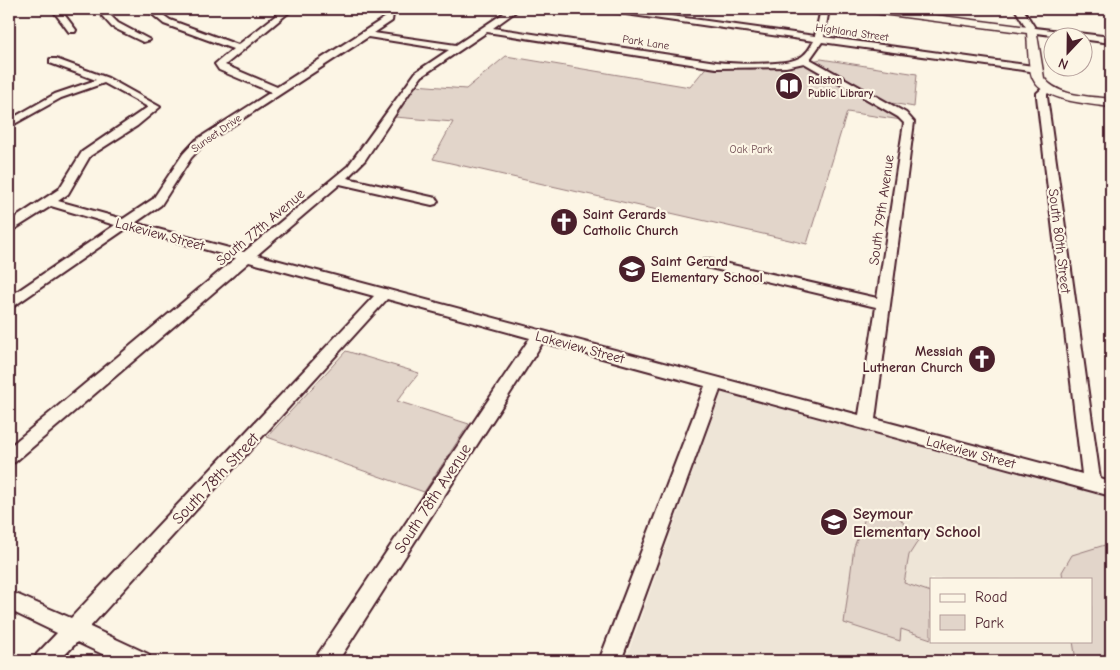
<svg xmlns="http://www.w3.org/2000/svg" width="1120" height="670" font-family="'Comic Neue',sans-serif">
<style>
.built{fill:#eee5d7;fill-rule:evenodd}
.green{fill:#e2d5ca;stroke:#967a7a}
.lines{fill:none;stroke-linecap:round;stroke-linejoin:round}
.minor-casing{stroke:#4a1f2b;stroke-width:4}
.major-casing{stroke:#4a1f2b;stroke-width:3}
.minor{fill:#fcf5e5;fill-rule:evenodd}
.major{fill:#fcf5e5;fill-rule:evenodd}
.labels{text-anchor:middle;stroke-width:4.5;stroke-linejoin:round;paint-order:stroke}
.far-street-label{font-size:11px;fill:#4a1f2b;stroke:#fcf5e5}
.far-poi-label{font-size:11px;font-weight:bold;fill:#4a1f2b;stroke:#fcf5e5;text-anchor:start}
.far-park-label{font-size:11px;fill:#704c53;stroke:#fcf5e5}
.street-label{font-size:14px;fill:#4a1f2b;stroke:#fcf5e5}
.poi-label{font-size:14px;font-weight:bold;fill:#4a1f2b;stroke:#fcf5e5;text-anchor:start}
.near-street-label{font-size:16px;fill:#4a1f2b;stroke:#fcf5e5}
.near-poi-label{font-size:16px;font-weight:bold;fill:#4a1f2b;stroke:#fcf5e5;text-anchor:start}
</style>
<rect width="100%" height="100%" fill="#fcf5e5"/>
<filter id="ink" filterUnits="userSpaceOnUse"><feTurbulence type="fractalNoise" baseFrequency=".02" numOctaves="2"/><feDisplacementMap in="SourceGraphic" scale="10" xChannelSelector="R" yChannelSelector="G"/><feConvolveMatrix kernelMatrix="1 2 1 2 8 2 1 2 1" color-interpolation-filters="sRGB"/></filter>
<g filter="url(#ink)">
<!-- built -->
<path class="built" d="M722,391l389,107v163h-486zM931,579h160v62h-160z"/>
<!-- green -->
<path class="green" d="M506,56l184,31 18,-22 42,4 43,-3 28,-7 96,15 -3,33 -28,-5 16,18 -55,-8 -40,132 -374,-85 20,-37 -58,-5 20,-32 51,4z
M346,351l73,22 -22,28 72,23 -45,68 -157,-55z
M894,511l24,30 -9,14 -5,28 27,9v47l-30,-10 -1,12 -56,-18 10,-76 11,-29z
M1108,544h3v117h-35l-3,-20h18v-62h-28l-1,-7 10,-17z"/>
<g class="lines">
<!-- minor casing -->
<g class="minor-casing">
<path id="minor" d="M52,9h8l16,21 -1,2h-6z
M96,9h8l14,14 32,17 -7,2 -31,-15z
M146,9h9l15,11 68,25 46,-36h9l-68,56 52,22 109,-70c-10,-5 -25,-2 -32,-8h27l12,5 -1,7 -18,12 82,12 54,-36h9l-26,19 223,34c18,2 68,4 83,-4 7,-3 11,-10 15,-17l-209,-30 -4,-2h20l194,27 6,-27h8l-5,28 216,30 2,2 -5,3 -215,-30 -12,17 96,54 8,9 -39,297 207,55 -45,-377v-4l8,-7h6l2,2 -6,6v3l53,382 11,3v14l-391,-106 -99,271h-22l106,-275 -162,-44 -205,319h-23l3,-7 212,-316 -143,-39 -297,328 58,27 3,7h-34l-40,-19 -18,19h-25l3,-7 20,-21 -48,-23v-19l62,27 303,-322 -125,-34 -234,200 -6,2v-17l227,-189 -109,-30 -113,78 -5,1v-10l106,-72 -64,-19 -38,24 -4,1v-9l50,-33 23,-37 66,-45 -44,-24 -43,15 -52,29v-7l46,-26 41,-14 -46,-17v-4h6l52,19 52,29 -23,19 -47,30 -22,38 -10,7 65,18 30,-20 30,-45 13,-14 75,-48 -52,-22 -4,-6 18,-15 -69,-25zM487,32l229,36 70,-1 18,-4 94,54 6,6 -27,175 -171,-39 -7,4 7,4 170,40 -17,108 -602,-160 83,-71 92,21 4,-1 2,-3 -2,-3 -89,-20 18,-18 47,-71 10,-13zM368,37l81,13 -33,22 -68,94 -104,86 -109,-29 26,-18 30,-47 13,-14z
M1015,9h8l12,19 76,9v6l-82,-11z"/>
</g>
<!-- major casing -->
<g class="major-casing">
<path id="major" d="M861,9h27l148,19 8,50c14,19 46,18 67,21v8c-22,-3 -68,-6 -78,-28 -5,-10 -5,-34 -6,-46l-161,-21z"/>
</g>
<!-- minor -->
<use href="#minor" class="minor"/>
<!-- major -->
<use href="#major" class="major"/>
</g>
</g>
<!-- icons -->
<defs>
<g id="library-disc" transform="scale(1.4375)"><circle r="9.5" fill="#4a1f2b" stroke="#fcf5e5"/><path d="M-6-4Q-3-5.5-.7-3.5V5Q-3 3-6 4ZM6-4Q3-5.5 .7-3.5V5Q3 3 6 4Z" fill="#fff"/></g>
<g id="church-disc" transform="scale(1.4375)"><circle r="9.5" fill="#4a1f2b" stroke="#fcf5e5"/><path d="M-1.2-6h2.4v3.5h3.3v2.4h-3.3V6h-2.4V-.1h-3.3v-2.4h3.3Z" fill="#fff"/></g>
<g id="school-disc" transform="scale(1.4375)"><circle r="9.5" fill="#4a1f2b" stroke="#fcf5e5"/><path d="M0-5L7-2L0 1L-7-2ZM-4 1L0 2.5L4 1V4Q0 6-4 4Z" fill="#fff"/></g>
</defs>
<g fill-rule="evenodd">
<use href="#library-disc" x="789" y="86"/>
<use href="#church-disc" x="564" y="222"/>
<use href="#school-disc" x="632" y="269"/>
<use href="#church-disc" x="982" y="359"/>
<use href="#school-disc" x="834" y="522"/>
</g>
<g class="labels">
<!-- far-street labels -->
<g class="far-street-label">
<text transform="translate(852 32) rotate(8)" y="4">Highland Street</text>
<text transform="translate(646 42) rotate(9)" y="4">Park Lane</text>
<text transform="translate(216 133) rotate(-35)" y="4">Sunset Drive</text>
</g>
<!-- far-poi labels -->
<g class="far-poi-label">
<text x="808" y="84">Ralston<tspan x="808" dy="13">Public Library</tspan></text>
</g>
<!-- far-park labels -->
<g class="far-park-label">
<text x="751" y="153">Oak Park</text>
</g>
<!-- street labels -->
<g class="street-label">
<text transform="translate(881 210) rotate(-82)" y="5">South 79th Avenue</text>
<text transform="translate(260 227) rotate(-40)" y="5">South 77th Avenue</text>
<text transform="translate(160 234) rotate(15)" y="5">Lakeview Street</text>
<text transform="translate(1060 241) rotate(83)" y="5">South 80th Street</text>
<text transform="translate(580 347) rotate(15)" y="5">Lakeview Street</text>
<text transform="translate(971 452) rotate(15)" y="5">Lakeview Street</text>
</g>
<!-- poi labels -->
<g class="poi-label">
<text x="583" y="219">Saint Gerards<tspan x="583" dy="16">Catholic Church</tspan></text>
<text x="651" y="266">Saint Gerard<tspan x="651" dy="16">Elementary School</tspan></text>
<text x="963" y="356" text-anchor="end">Messiah<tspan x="963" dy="16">Lutheran Church</tspan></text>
</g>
<!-- near-street labels -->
<g class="near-street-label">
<text transform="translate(215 478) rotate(-47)" y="6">South 78th Street</text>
<text transform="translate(432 498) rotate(-57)" y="6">South 78th Avenue</text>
</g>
<!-- near-poi labels -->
<g class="near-poi-label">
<text x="853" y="519">Seymour<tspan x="853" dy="18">Elementary School</tspan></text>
</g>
</g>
<!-- margin -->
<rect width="1120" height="670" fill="none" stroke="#fcf5e5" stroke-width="30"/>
<rect x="15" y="15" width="1090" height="640" fill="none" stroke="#4a1f2b" stroke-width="2" filter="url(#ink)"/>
<!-- legend -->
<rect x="930" y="578" width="162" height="65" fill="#fcf5e5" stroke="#b59f9b"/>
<rect x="940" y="594" width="25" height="8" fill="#fcf5e5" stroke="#b59f9b"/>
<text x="975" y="602" font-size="15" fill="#4a1f2b">Road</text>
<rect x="940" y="615" width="25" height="15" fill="#e2d5ca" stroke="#b59f9b"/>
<text x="975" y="628" font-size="15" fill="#4a1f2b">Park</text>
<!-- north arrow -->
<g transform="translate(1068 52) rotate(202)"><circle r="24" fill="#fcf5e5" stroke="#b59f9b"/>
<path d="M0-4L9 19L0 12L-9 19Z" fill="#4a1f2b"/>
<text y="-8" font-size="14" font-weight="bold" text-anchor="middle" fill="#4a1f2b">N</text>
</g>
</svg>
